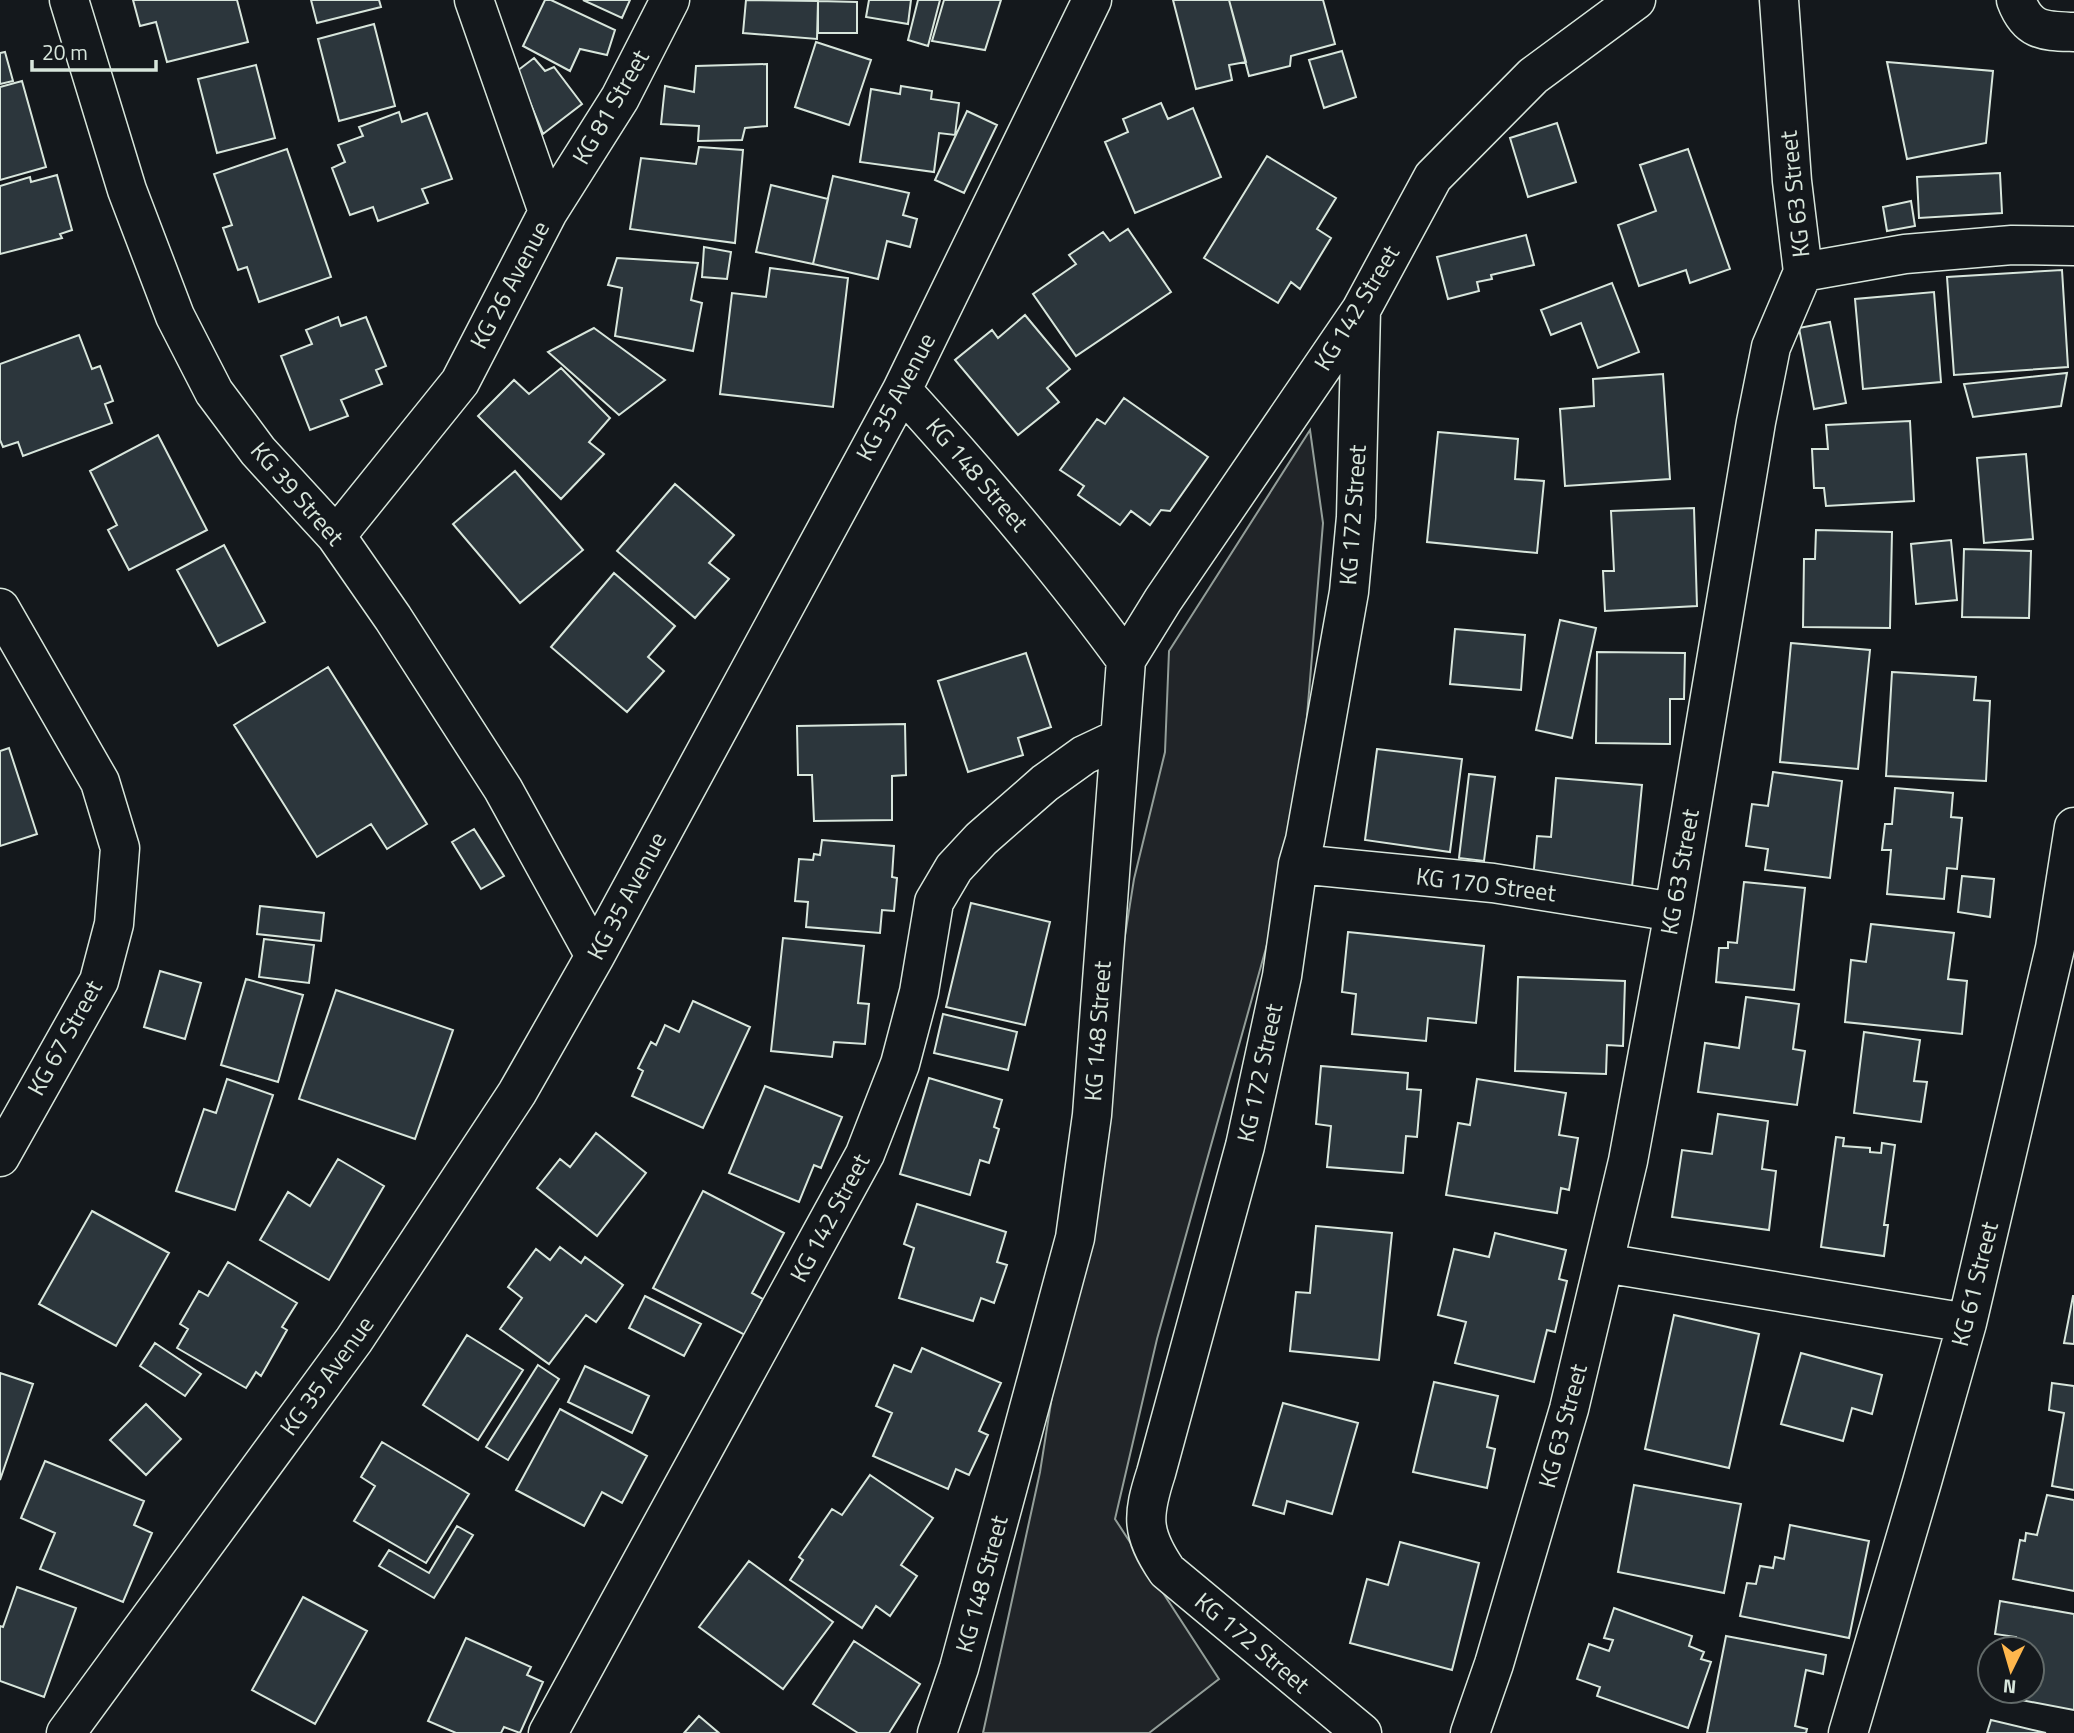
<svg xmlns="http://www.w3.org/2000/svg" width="2074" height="1733" font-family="'Titillium Web',sans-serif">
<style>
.green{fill:#202428;stroke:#939e99;stroke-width:2}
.building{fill:#2c363c;stroke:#d8e6dc;stroke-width:2}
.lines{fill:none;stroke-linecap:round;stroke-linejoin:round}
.minor-casing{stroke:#d8e6dc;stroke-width:41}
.minor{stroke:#14181c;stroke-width:38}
.labels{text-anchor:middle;stroke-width:5;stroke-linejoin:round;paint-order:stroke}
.street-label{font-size:24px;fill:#d8e6dc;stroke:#14181c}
</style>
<rect width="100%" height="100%" fill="#14181c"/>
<!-- green -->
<path class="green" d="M1310,430l13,93 -26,314 -140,502 -42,180 104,160 -70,54h-166l57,-261 94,-593 31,-127 4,-101z"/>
<!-- building -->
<path class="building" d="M133,0h104l11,42 -81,20 -11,-40 -16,4z
M311,0h68l2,7 -64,16z
M545,0h6l64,30 -8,25 -27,-6 -10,22 -47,-25z
M583,0h47l-8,18z
M746,0l72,1 -1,38 -74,-6z
M869,0h42l-3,24 -42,-7z
M918,0h22l-12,46 -20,-6z
M944,0h57l-16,50 -53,-9z
M1173,0h56l17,62 -17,3 3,15 -36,9z
M1229,0h94l12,44 -44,12 -1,10 -41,10z
M818,1l39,1v31h-39z
M374,24l21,82 -56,15 -21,-82z
M816,42l55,18 -22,65 -54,-18z
M1342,51l14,46 -32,11 -15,-48z
M5,52l8,29 -13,3v-31z
M534,58l11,13 9,-4 28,37 -39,30 -26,-63z
M1887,62l106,9 -7,72 -79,16z
M767,64v62l-22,2 -3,12 -44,1 1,-15 -38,-2 4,-38 29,6 2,-26z
M256,65l19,73 -58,15 -19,-74z
M22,81l24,86 -46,13v-93z
M901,86l31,5 -1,8 28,4 -4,32 -16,-2 -5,39 -74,-10 11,-73 29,5z
M1161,103l7,16 25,-11 28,69 -86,36 -30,-71 23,-10 -5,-13z
M967,111l30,14 -33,68 -29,-13z
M399,112l3,10 25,-9 25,66 -30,10 6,14 -50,18 -5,-14 -23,8 -18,-47 13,-6 -7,-17 25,-9 -4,-9z
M1557,123l19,59 -48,15 -18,-59z
M699,147l44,3 -8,93 -105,-14 11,-71 55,6z
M287,149l44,128 -72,25 -12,-35 -9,3 -15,-42 9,-3 -18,-51z
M1688,149l42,120 -40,14 -4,-13 -47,16 -21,-61 38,-14 -16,-46z
M1267,156l69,42 -19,31 14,9 -31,51 -9,-7 -13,21 -74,-45z
M2000,173l2,40 -83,5 -2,-41z
M57,175l15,55 -12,4 2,4 -62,16v-68l30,-9 1,5z
M833,176l76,17 -6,22 14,4 -7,28 -23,-6 -9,38 -65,-15z
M771,185l57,14 -15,65 -57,-12z
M1911,201l4,25 -28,5 -4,-24z
M1128,229l43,63 -95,64 -43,-62 43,-30 -7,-9 34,-23 7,9z
M1526,235l8,30 -43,10 1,4 -15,3 2,9 -31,8 -11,-42z
M704,247l27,5 -4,27 -25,-2z
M617,258l81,5 -7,37 11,3 -9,48 -78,-15 7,-48 -14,-3z
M770,268l78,10 -15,129 -113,-13 12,-101 34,4z
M2062,270l6,97 -114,8 -7,-98z
M1612,283l27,69 -41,16 -17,-45 -30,12 -10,-25z
M1934,292l7,90 -78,7 -8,-90z
M1025,315l45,54 -23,19 12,14 -41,33 -63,-75 37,-30 6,8z
M338,317l3,9 25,-9 20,49 -10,4 6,14 -41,16 7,16 -38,14 -29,-74 31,-12 -6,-14z
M1830,322l16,81 -32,6 -15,-81z
M594,328l71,52 -46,35 -71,-63z
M79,335l13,34 8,-3 13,35 -8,3 7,19 -89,33 -5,-14 -15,5 -3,-7v-76z
M561,368l49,50 -21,24 15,12 -43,45 -83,-83 36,-36 15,14z
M2067,373l-6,33 -88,11 -9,-33z
M1663,374l7,105 -105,7 -5,-77 34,-3 -1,-27z
M1124,398l84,59 -38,54 -9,-1 -11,15 -19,-14 -11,14 -42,-30 6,-9 -24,-16 37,-51 8,5z
M1910,421l4,80 -88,5 -2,-18h-10l-2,-39h16l-2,-24z
M1438,432l80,7 -3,40 29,2 -7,72 -110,-11z
M158,435l49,95 -78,40 -21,-40 9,-5 -27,-54z
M2026,454l7,85 -49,4 -7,-85z
M515,471l68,79 -63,53 -67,-79z
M675,484l59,51 -25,28 20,16 -34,39 -78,-67z
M1694,508l3,98 -92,5 -2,-40h11l-3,-60z
M1816,530l76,2 -2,96 -87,-1 1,-68h11z
M1951,540l6,60 -41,4 -5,-60z
M224,545l41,77 -47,24 -41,-76z
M1964,549l67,2 -2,67 -67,-1z
M614,573l61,53 -27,31 16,14 -37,41 -76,-65z
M1560,620l36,8 -24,110 -36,-8z
M1455,629l70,6 -4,55 -71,-6z
M1791,643l79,7 -12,119 -78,-7z
M1597,652l88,1 -1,46h-14v45l-74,-1z
M1026,653l25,74 -33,11 5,17 -55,17 -30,-91z
M328,667l99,157 -40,25 -16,-25 -54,33 -83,-132z
M1892,672l84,5 -2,23 16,1 -4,80 -100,-5z
M905,724l1,51 -14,1v44l-78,1 -2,-46h-14l-1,-49z
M9,748l28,86 -37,12v-95z
M1377,749l85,10 -12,93 -85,-12z
M1773,772l69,9 -12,97 -65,-8 3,-21 -22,-3 6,-42 16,2z
M1469,774l26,3 -11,84 -25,-3z
M1556,778l86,7 -10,102 -99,-8 4,-43 14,1z
M1895,788l58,5 -2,24 11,1 -5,51 -10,-1 -3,31 -57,-5 4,-44h-9l3,-26h7z
M474,829l30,47 -23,13 -29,-47z
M822,840l72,6 -2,31 5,1 -3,33 -12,-1 -2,23 -74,-6 2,-25 -13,-1 4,-42 14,1 1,-6 6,1z
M1962,876l32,3 -4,38 -32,-5z
M1744,882l61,6 -11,102 -78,-8 3,-34h9v-6l9,1z
M971,903l79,19 -25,103 -79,-18z
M260,906l64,7 -3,28 -64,-7z
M1871,924l83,9 -6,46 19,2 -5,53 -117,-12 6,-62 15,2z
M1348,932l136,14 -8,77 -48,-5 -2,23 -74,-7 4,-40 -14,-2z
M783,938l81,8 -6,57 11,1 -4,40 -31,-2 -2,15 -61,-6z
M264,939l50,6 -5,38 -50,-6z
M160,971l41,12 -16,56 -41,-12z
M1518,977l107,4 -2,65 -16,-1 -1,29 -91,-3z
M246,979l57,16 -25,87 -57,-17z
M336,990l117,40 -38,109 -116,-40z
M1746,997l53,7 -6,45 12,2 -8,54 -99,-13 7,-49 34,5z
M693,1001l57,26 -47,101 -71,-32 11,-25 -5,-3 13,-26 5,3 9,-20 14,7z
M943,1014l74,18 -9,38 -74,-17z
M1864,1032l56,8 -6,41 13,1 -6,40 -67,-9z
M1321,1066l87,7 -1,16 14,1 -4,47 -11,-1 -3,37 -76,-6 4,-41 -15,-2z
M929,1078l73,22 -8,27 5,2 -10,34 -9,-3 -10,35 -70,-21z
M227,1079l46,16 -38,115 -59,-19 28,-82 12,4z
M1477,1079l89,14 -7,42 19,3 -9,52 -8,-2 -4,25 -111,-18 12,-72 12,2z
M765,1086l77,31 -21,51 -7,-3 -15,37 -70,-29z
M1718,1114l50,7 -6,48 14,2 -7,59 -97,-13 10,-67 30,4z
M596,1133l50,40 -49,63 -60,-48 23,-29 10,8z
M1836,1137l8,1 -1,8 27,2v4l11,1 1,-10 13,2 -11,80h4l-4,31 -63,-9z
M338,1159l46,27 -55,94 -69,-40 28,-48 22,14z
M703,1191l81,42 -32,60 11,6 -18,36 -92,-47z
M917,1204l89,28 -9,30 10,3 -13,38 -13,-5 -8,23 -74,-23 15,-50 -10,-4z
M92,1211l77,42 -53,93 -77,-42z
M1316,1226l76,7 -13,127 -89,-9 6,-59 14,1z
M1495,1233l71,17 -7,29 8,2 -12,51 -8,-2 -13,52 -79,-19 11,-41 -28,-7 16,-66 35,8z
M560,1247l21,16 4,-6 38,28 -27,37 -10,-7 -37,49 -49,-35 22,-31 -14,-11 28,-38 14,11z
M228,1262l69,41 -15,24 5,3 -26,46 -5,-4 -10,16 -69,-40 11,-19 -8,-5 19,-33 9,5z
M645,1296l56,28 -17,32 -55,-28z
M2073,1296h1v48l-10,-1z
M1674,1315l85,19 -30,134 -84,-19z
M467,1335l56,35 -45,70 -55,-35z
M155,1343l46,31 -16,22 -45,-30z
M922,1348l79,35 -22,48 9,4 -19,40 -13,-6 -8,20 -75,-33 19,-43 -16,-7 18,-41 17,7z
M1801,1353l81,22 -10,39 -20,-6 -9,33 -62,-17z
M538,1365l21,14 -51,81 -22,-13z
M585,1366l64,30 -17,37 -64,-31z
M0,1373l33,11 -33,96z
M1434,1382l64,14 -11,51 8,2 -8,39 -74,-16z
M2052,1383l22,3v104l-22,-4 12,-73 -15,-3z
M1283,1403l75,20 -26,91 -45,-13 -3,13 -31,-9z
M146,1404l35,35 -35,36 -36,-35z
M560,1409l87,47 -25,47 -20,-11 -18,34 -68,-36z
M382,1442l87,52 -43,69 -72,-42 21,-35 -14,-9z
M45,1461l99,40 -10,24 18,8 -29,69 -83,-33 15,-36 -34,-15z
M870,1475l63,43 -32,47 16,11 -27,40 -14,-10 -14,22 -72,-48 13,-20 -4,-3 33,-48 10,6z
M1634,1485l107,19 -17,89 -106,-21z
M2047,1495l27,5v91l-61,-12 7,-39 5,1 1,-8 11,2z
M1790,1525l79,16 -20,97 -109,-22 7,-33 9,1 4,-18 13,2 2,-11 9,2z
M457,1526l16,9 -39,63 -55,-32 10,-16 40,23z
M1400,1542l79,21 -27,107 -102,-27 17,-64 21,6z
M749,1561l84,61 -50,67 -84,-62z
M17,1587l59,21 -32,89 -44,-16v-55l3,1z
M303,1597l64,34 -52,93 -63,-34z
M2000,1601l74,13v96l-69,-13 1,-6h26v-42h-18l2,-12 -21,-3z
M1614,1608l78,28 -3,10 15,6 -3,7 10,3 -23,66 -91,-32 3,-9 -23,-8 12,-35 20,7 4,-11 -9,-2z
M1726,1636l100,19 -3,19 -17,-4 -11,56 12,3 -1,4h-99z
M466,1638l65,29 -4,8 16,7 -23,51 -16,-6 -3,6h-45l-28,-12z
M854,1641l66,43 -31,49h-31l-45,-29z
M699,1716l20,17h-35z
M1991,1720l55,13h-59z"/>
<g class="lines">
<!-- minor casing -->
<g class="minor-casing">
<path id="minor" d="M69,0l58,190 48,126 39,76 44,59 78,85 57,82 110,171 92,167
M474,0l74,212
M2016,0c12,32 28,31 58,32
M1803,272l102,-18 107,-9 62,1
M1361,310l-5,207 -7,75 -44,248 -7,24 -16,112 -37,170 -89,327c-14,43 -15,60 11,98l195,162
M902,390c79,87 155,175 224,270l-34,455 -17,123 -116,430 -22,65
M336,536l124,-154 88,-170 72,-114 50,-98
M0,608l100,174 20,66 -6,76 -15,57 -99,176
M1126,660l37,-60 198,-290 72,-133 100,-101 103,-76
M1298,864l195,19 181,29
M1604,1263l363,60
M66,1733l288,-393 163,-247 78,-137 307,-566 190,-390
M548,1733l317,-579 35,-90 19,-72 15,-90 20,-34 27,-29 64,-56 39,-28 36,-17
M1470,1733l24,-69 75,-255 59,-248 46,-249 82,-490 15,-75 32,-75 -11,-91 -13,-181
M1848,1733l74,-251 45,-159 88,-375 19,-121"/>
</g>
<!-- minor -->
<use href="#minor" class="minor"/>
</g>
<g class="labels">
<!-- street labels -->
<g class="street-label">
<text transform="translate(611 107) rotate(-60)" y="8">KG 81 Street</text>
<text transform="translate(1795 194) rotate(-96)" y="8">KG 63 Street</text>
<text transform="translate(510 285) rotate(-62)" y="8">KG 26 Avenue</text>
<text transform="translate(1357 308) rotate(-59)" y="8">KG 142 Street</text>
<text transform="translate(896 397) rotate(-62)" y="8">KG 35 Avenue</text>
<text transform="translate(977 475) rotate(49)" y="8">KG 148 Street</text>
<text transform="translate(297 494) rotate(49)" y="8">KG 39 Street</text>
<text transform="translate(1353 515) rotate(-86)" y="8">KG 172 Street</text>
<text transform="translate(1680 872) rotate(-80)" y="8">KG 63 Street</text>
<text transform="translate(1486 885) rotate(7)" y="8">KG 170 Street</text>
<text transform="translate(627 896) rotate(-62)" y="8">KG 35 Avenue</text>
<text transform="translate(1098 1031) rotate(-86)" y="8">KG 148 Street</text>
<text transform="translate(65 1038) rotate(-61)" y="8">KG 67 Street</text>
<text transform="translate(1260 1073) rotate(-78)" y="8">KG 172 Street</text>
<text transform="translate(830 1218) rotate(-62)" y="8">KG 142 Street</text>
<text transform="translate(1975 1284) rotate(-76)" y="8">KG 61 Street</text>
<text transform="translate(327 1376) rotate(-54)" y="8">KG 35 Avenue</text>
<text transform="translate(1563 1426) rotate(-75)" y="8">KG 63 Street</text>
<text transform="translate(982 1584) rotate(-75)" y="8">KG 148 Street</text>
<text transform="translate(1252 1643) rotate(40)" y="8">KG 172 Street</text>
</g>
</g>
<!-- north arrow -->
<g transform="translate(2011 1670) rotate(185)"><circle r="33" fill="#14181c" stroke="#626a69" stroke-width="2"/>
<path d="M0-5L12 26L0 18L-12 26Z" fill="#ffb74d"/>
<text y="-10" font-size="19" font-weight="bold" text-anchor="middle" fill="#d8e6dc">N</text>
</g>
<!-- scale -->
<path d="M32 60v10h124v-10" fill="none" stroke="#d8e6dc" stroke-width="3.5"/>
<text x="42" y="60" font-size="21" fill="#d8e6dc" stroke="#14181c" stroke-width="5" paint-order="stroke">20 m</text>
</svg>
